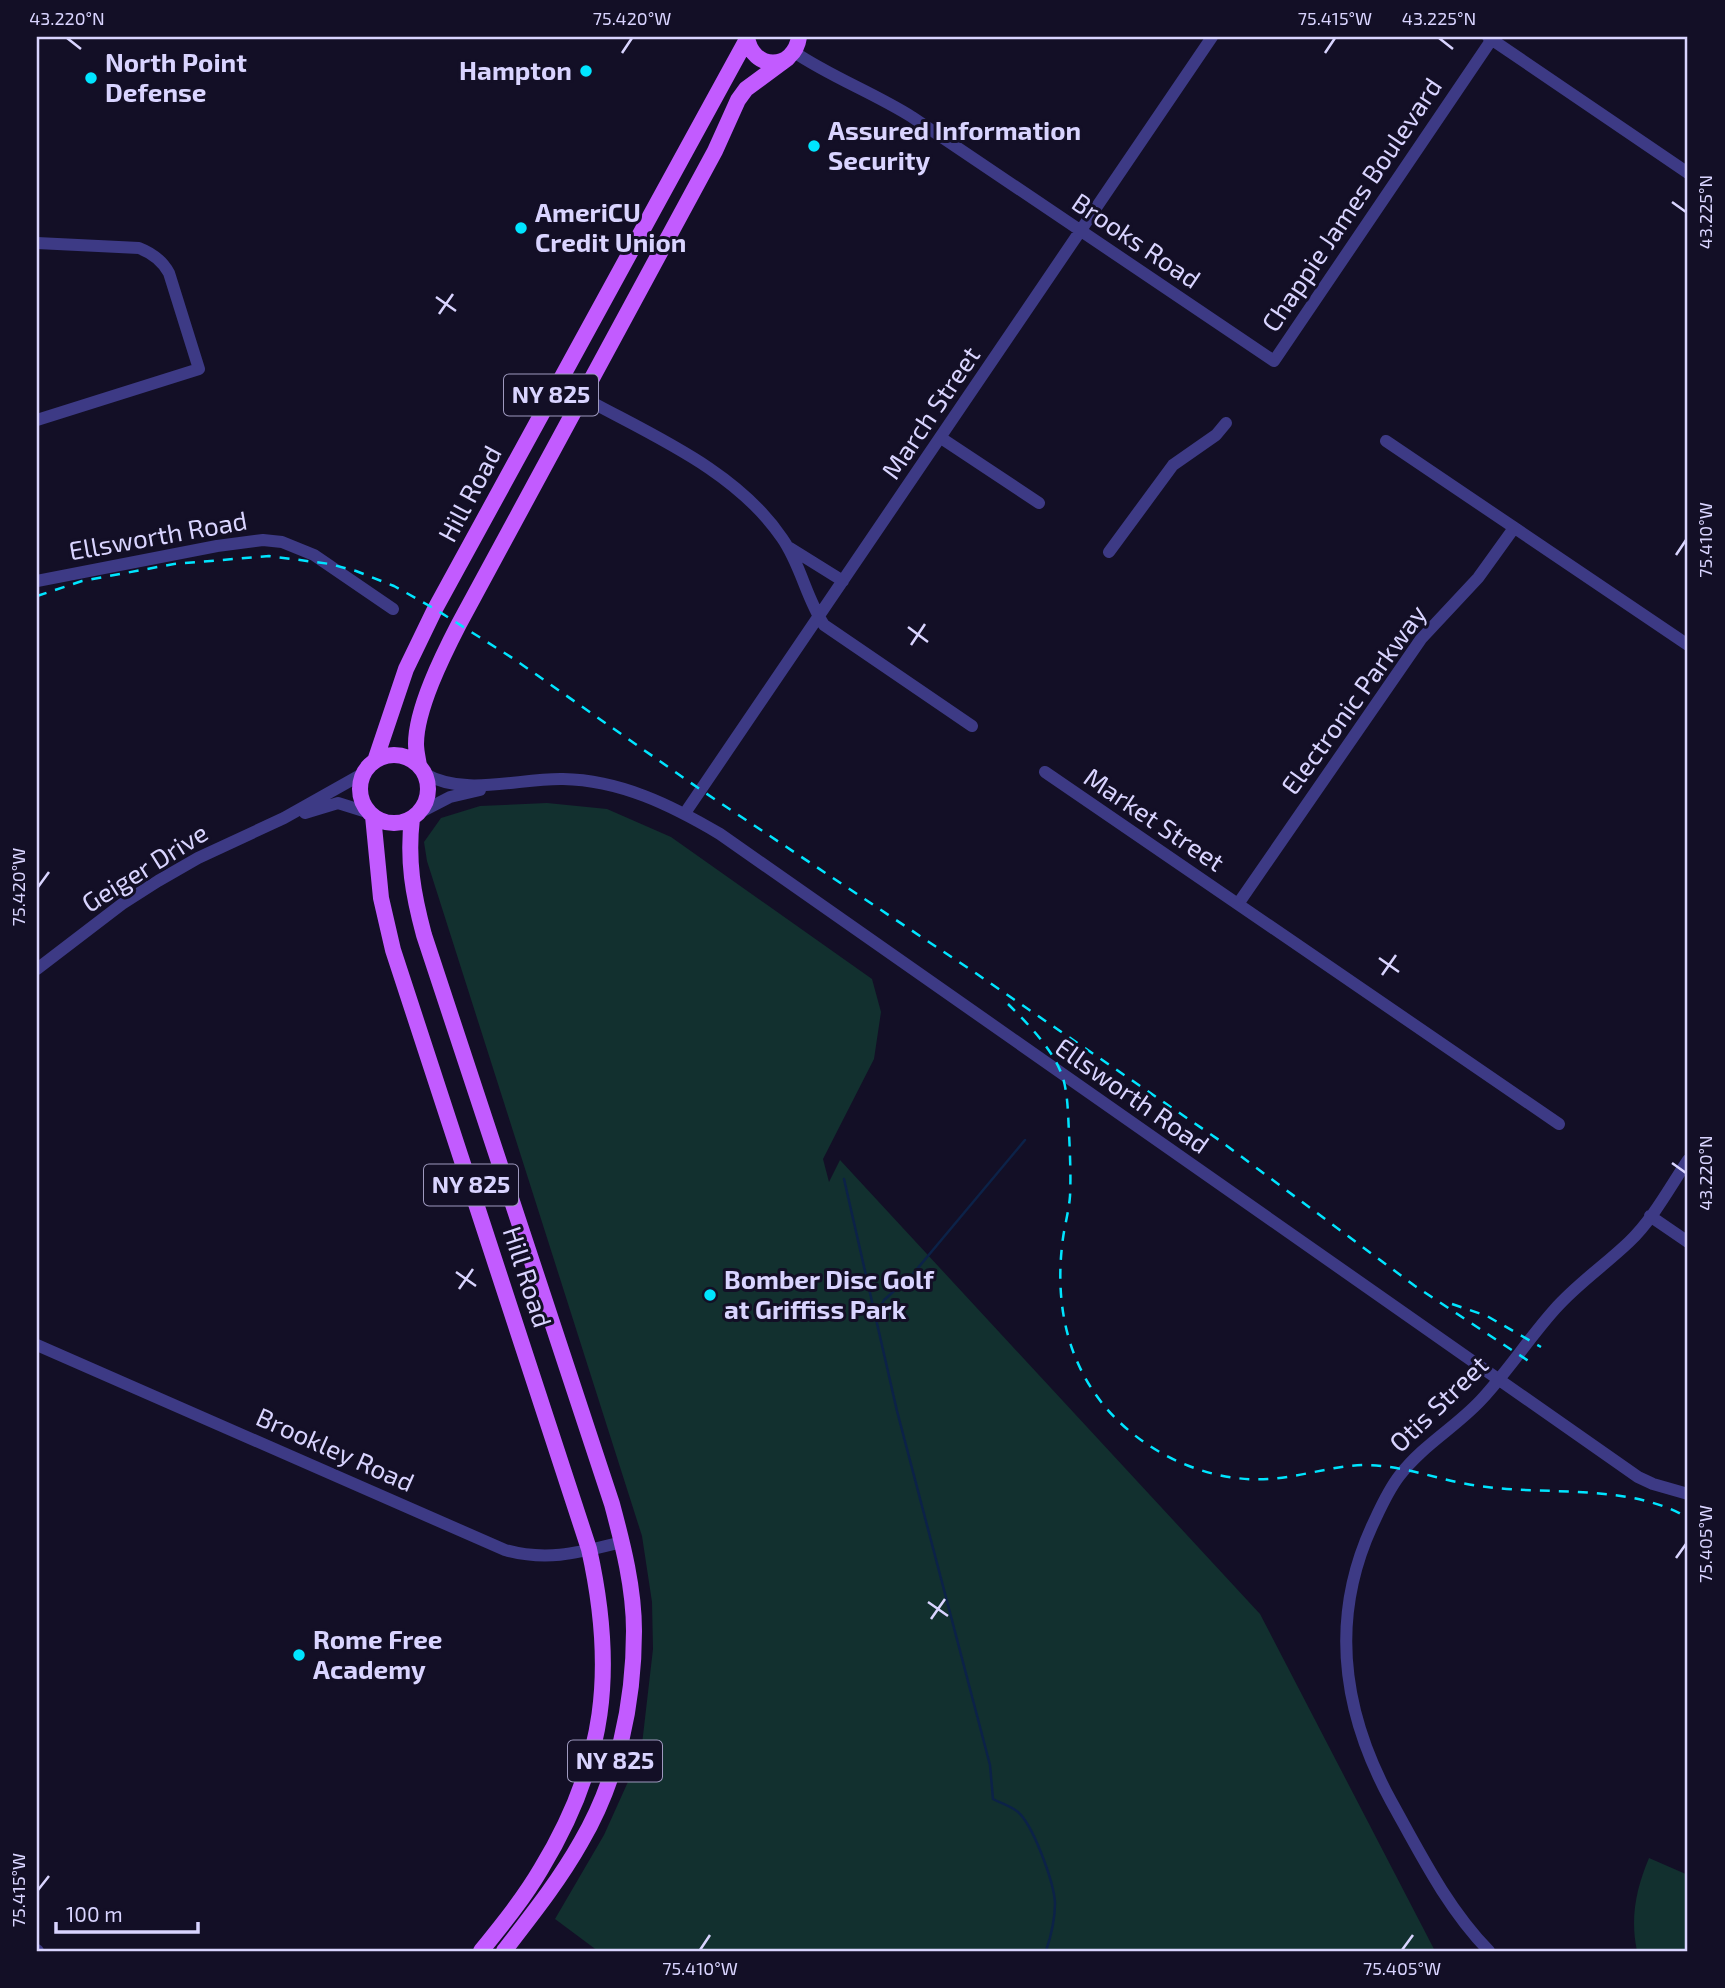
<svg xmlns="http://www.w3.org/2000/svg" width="1725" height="1988" font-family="'Exo 2',sans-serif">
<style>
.green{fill:#12302f}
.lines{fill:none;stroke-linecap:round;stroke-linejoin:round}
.stream{stroke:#0c2248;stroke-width:2.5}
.minor{stroke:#3d3a85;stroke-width:12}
.major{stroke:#c25bff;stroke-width:16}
.rail{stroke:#00e5ff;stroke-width:2.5;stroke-dasharray:10 9;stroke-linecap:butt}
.ticks{fill:none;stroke:#d9d4ff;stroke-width:2.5}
.poi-dot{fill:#00e5ff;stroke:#130f26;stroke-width:2.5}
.labels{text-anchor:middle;stroke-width:6;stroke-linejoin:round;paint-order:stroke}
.shield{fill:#130f26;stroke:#9e99be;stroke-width:2}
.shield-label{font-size:24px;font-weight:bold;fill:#d9d4ff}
.poi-label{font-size:26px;font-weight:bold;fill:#d9d4ff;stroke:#130f26;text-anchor:start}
.street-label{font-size:26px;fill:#d9d4ff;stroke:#130f26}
.neatline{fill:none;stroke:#d9d4ff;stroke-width:2.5}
.ticks-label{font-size:18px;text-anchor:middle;fill:#d9d4ff}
</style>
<rect width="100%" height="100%" fill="#130f26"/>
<!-- green -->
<path class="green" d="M547,803l60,6 64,28 201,142 9,33 -7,47 -51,100 6,23 11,-22 420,454 175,337h-837l-43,-32 49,-84 37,-82 12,-104 -1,-47 -10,-66 -215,-675 -3,-19 17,-24 39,-12z
M1649,1858l39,17v76h-51c-7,-33 -1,-62 12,-93z"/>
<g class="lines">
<!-- stream -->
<path class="stream" d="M844,1179l53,232 93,354 3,34c7,4 18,7 25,13 15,13 36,70 37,91 0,16 -4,33 -9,48
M876,1316l8,-16 28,-25 113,-135"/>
<!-- minor -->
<path class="minor" d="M1488,37l200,136
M794,52c37,25 80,41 118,65l362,244 218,-322
M37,243l102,5c13,5 23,12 30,25l30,96 -162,51
M582,397c69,38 154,73 200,141 19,27 24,60 42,87l148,101
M941,438l98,65
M1386,441l302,204
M790,548l53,33
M1109,552l64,-87 43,-30 10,-12
M37,581l180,-35 46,-6 19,2 32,13 79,54
M1045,772l514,352
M425,774c40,23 94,4 138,5 57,1 108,26 157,55l918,643 15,7 35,10
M305,813l33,-10 32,10
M419,813l31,-16 30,-7
M685,813l527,-776
M1238,904l183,-265 57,-61 36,-50
M37,969l85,-65 36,-23 40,-23 86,-40 80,-45
M1650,1216l38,26
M37,1345l468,205c43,12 76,2 117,-8
M37,1950l1,1
M1489,1951c-42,-43 -69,-98 -98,-150 -48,-88 -62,-181 -19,-275 8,-17 16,-36 28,-51 23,-30 56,-48 81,-75 27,-29 48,-62 74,-91 22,-25 50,-44 74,-67 24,-23 41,-55 59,-82"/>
<!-- major -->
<path class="major" d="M747,37c5,34 47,34 52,0
M360 789a34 34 0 1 1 68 0a34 34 0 1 1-68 0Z
M375,761l31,-92 29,-60 312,-570
M419,766c-1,-7 -3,-15 -3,-22 0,-35 27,-89 43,-120l256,-473 23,-51 8,-11 42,-31
M373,816l8,82 12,52 196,599c27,121 17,213 -48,320 -17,29 -39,56 -60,82
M412,818c-5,43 1,76 12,117l188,569c11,41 22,84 22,127 0,72 -16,148 -53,211 -22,39 -50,74 -77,109"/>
<!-- rail -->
<path class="rail" d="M37,596l45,-15 92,-17 95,-8 61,8 26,7 38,15 41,23 79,50 187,131 273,182 245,168 196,146 115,76
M1008,1004c20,20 44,44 54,71 6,17 6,40 7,58 1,21 2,42 1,63 -1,14 -5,28 -7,42 -8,58 1,117 39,165 38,48 104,80 166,76 34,-2 66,-14 99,-14 42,1 79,18 120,22 64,8 145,-3 201,31
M1452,1304l35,12 54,31"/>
</g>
<!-- ticks -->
<path class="ticks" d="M67,38l14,11M1439,38l14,11M622,53l10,-15M1325,53l10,-15M1672,202l14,10M436,297l20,14M439,314l14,-20M1676,555l10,-15M908,627l20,15M911,645l14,-21M38,887l11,-15M1379,958l20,14M1382,975l14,-20M1672,1163l14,10M456,1272l20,14M459,1289l14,-20M1676,1558l10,-14M928,1602l20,14M931,1619l14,-20M38,1890l11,-14M700,1950l10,-15M1402,1950l11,-15"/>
<!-- markers -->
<g class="poi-dot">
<circle cx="586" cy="71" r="7"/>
<circle cx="91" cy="78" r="7"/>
<circle cx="814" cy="146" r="7"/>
<circle cx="521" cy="228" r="7"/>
<circle cx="710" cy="1295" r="7"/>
<circle cx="299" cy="1655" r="7"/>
</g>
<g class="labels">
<!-- shield labels -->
<g class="shield">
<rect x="504" y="374.5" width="94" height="41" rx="5"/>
<rect x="424" y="1164.5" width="94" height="41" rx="5"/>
<rect x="568" y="1740.5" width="94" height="41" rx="5"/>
</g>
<g class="shield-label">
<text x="551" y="403">NY 825</text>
<text x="471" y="1193">NY 825</text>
<text x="615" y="1769">NY 825</text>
</g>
<!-- poi labels -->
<g class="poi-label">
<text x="105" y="72">North Point<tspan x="105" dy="30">Defense</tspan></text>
<text x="572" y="80" text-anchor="end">Hampton</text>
<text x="828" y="140">Assured Information<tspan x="828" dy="30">Security</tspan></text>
<text x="535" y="222">AmeriCU<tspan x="535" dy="30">Credit Union</tspan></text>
<text x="724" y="1289">Bomber Disc Golf<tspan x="724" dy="30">at Griffiss Park</tspan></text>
<text x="313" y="1649">Rome Free<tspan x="313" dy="30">Academy</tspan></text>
</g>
<!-- street labels -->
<g class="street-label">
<text transform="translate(1352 205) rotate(-56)" y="9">Chappie James Boulevard</text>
<text transform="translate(1136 241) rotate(34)" y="9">Brooks Road</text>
<text transform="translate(931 413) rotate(-56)" y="9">March Street</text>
<text transform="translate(470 494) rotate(-62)" y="9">Hill Road</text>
<text transform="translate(158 536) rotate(-10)" y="9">Ellsworth Road</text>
<text transform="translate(1354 700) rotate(-54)" y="9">Electronic Parkway</text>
<text transform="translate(1154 820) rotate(34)" y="9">Market Street</text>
<text transform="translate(145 868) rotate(-32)" y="9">Geiger Drive</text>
<text transform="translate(1132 1096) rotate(35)" y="9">Ellsworth Road</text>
<text transform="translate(527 1277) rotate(72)" y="9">Hill Road</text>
<text transform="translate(1439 1404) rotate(-44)" y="9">Otis Street</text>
<text transform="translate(335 1450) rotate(24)" y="9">Brookley Road</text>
</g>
</g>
<!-- border -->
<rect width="1725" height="1988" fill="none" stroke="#130f26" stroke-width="77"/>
<!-- scale -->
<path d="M56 1922v10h142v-10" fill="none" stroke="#d9d4ff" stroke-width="3.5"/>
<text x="66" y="1922" font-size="21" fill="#d9d4ff" stroke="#130f26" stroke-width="5" paint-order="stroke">100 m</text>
<rect x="38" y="38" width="1648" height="1912" class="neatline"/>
<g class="ticks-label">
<text x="67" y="25">43.220°N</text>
<text x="632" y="25">75.420°W</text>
<text x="1335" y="25">75.415°W</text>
<text x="1439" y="25">43.225°N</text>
<text transform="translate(1706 212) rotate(-90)" y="6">43.225°N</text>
<text transform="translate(1706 540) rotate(-90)" y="6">75.410°W</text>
<text transform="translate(19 887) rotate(-90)" y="6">75.420°W</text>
<text transform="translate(1706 1173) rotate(-90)" y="6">43.220°N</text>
<text transform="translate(1706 1544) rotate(-90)" y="6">75.405°W</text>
<text transform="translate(19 1890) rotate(-90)" y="6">75.415°W</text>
<text x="700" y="1975">75.410°W</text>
<text x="1402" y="1975">75.405°W</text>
</g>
</svg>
